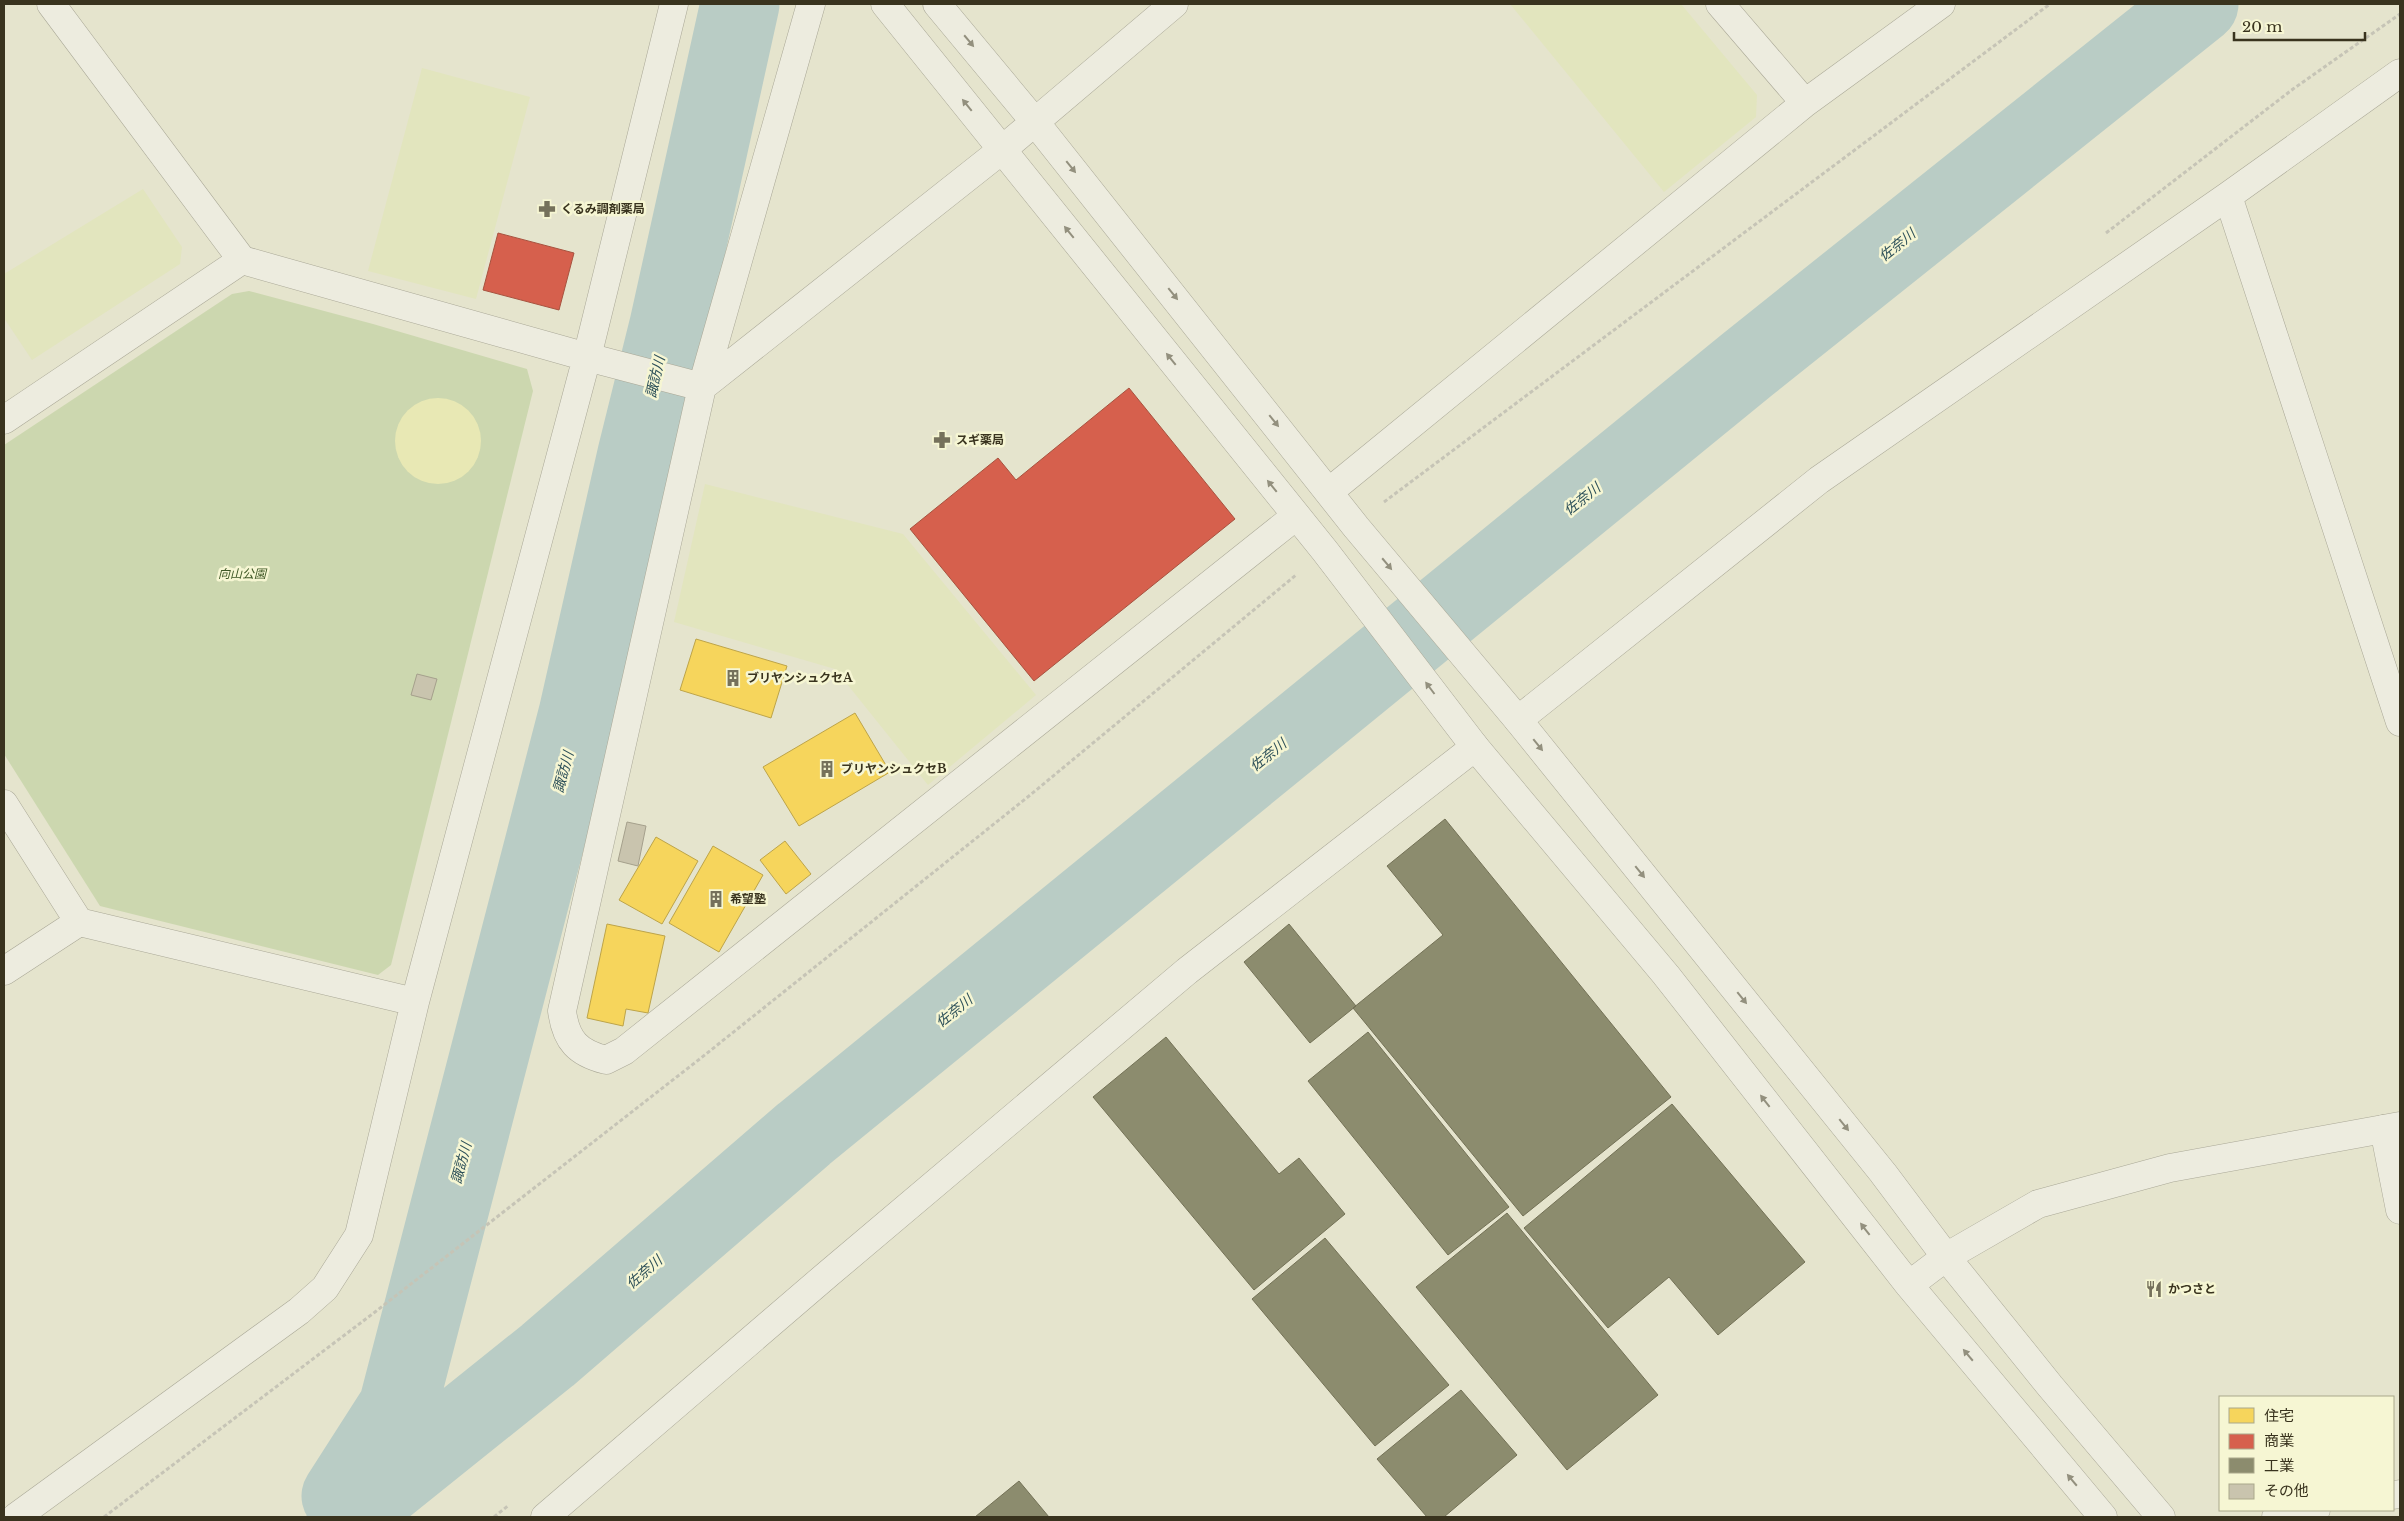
<svg xmlns="http://www.w3.org/2000/svg" width="2404" height="1521" font-family="'Libre Baskerville','Noto Sans JP',serif">
<style>
.farmland{fill:#e2e5be}
.green{fill:#ccd7af}
.sand{fill:#e8e8b4}
.homes{fill:#f6d55c;stroke:#bda449}
.shops{fill:#d6604d;stroke:#a7523f}
.industry{fill:#8c8c6e;stroke:#737156}
.lines{fill:none;stroke-linecap:round;stroke-linejoin:round}
.river{stroke:#b9ccc5;stroke-width:79}
.building{fill:#c9c4ae;stroke:#a5a08c}
.minor-casing{stroke:#aaa897;stroke-width:29}
.tertiary-casing{stroke:#aaa897;stroke-width:29}
.path{stroke:#c6c4b6;stroke-width:3;stroke-dasharray:4 2.5;stroke-linecap:butt}
.minor{stroke:#edecdf;stroke-width:28}
.tertiary{stroke:#edecdf;stroke-width:28}
.oneway{fill:#93907e}
.labels{text-anchor:middle;stroke-width:5;stroke-linejoin:round;paint-order:stroke}
.poi-label{font-size:12px;font-weight:bold;fill:#39331e;stroke:#f6f6d3;text-anchor:start}
.park-label{font-size:12px;font-style:italic;fill:#3c5624;stroke:#f6f6d3}
.water-label{font-size:14px;font-style:italic;fill:#2d5059;stroke:#f6f6d3}
</style>
<rect width="100%" height="100%" fill="#e5e4cd"/>
<!-- farmland -->
<path class="farmland" d="M1510,4h171l76,91 -1,22 -92,75z
M422,68l108,29 -54,202 -108,-28z
M143,189l39,58 -2,17 -148,96 -28,-42v-44z
M705,484l198,50 133,161 -108,90 -93,-116 -161,-47z"/>
<!-- green -->
<path class="green" d="M249,291l124,33 154,45 6,22 -142,574 -13,10 -278,-69 -96,-152v-309l228,-151z"/>
<!-- sand -->
<path class="sand" d="M395 441a43 43 0 1 1 86 0a43 43 0 1 1-86 0Z"/>
<!-- homes -->
<path class="homes" d="M696,639l91,27 -16,52 -91,-28z
M855,713l35,59 -91,54 -36,-59z
M656,837l42,24 -36,63 -43,-24z
M785,841l26,33 -25,20 -26,-34z
M713,846l50,29 -44,77 -50,-29z
M607,924l58,12 -17,77 -22,-4 -3,17 -36,-8z"/>
<!-- shops -->
<path class="shops" d="M498,233l76,20 -15,57 -76,-20z
M1129,388l106,131 -201,162 -124,-152 88,-71 18,22z"/>
<!-- industry -->
<path class="industry" d="M1445,819l226,278 -148,119 -170,-208 90,-73 -56,-69z
M1289,924l67,82 -46,37 -66,-81z
M1368,1032l141,175 -61,48 -140,-174z
M1166,1037l113,137 20,-16 46,56 -91,76 -161,-193z
M1672,1104l133,158 -87,73 -49,-58 -61,51 -84,-100z
M1507,1213l151,182 -91,75 -151,-183z
M1325,1238l124,147 -74,61 -123,-147z
M1461,1390l56,65 -73,62h-17l-50,-58z
M1019,1481l30,36h-74z"/>
<g class="lines">
<!-- river -->
<path class="river" d="M341,1496l57,-89 180,-693 59,-260 32,-129 71,-321
M346,1517l202,-162 256,-221 944,-770 451,-360"/>
</g>
<!-- building -->
<path class="building" d="M417,674l20,5 -6,21 -20,-5z
M627,822l19,4 -8,40 -20,-5z"/>
<g class="lines">
<!-- minor casing -->
<g class="minor-casing">
<path id="minor" d="M51,4l191,256 345,97 115,30 301,-238
M811,4l-109,383 -140,624c4,30 16,42 44,49l18,-9 672,-535
M1720,4l85,99
M2228,196l172,526
M4,420l238,-160
M1330,491l475,-388 136,-99
M1518,720l301,-240 409,-284 172,-123
M4,804l75,118 336,80
M4,971l75,-49
M2384,1129l16,81
M2393,1495l7,-1
M16,1517l283,-206 26,-23 34,-53 56,-233 172,-645 87,-353
M545,1517l283,-243 359,-303 288,-224
M2276,1517l40,-7"/>
</g>
<!-- tertiary casing -->
<g class="tertiary-casing">
<path id="tertiary" d="M885,4l440,547 150,196 191,228 243,310 194,232
M937,4l98,118 321,405 162,193 365,453 63,84 104,129 111,131
M1003,149l171,-145
M1909,1285l37,-28 92,-53 132,-36 230,-42"/>
</g>
<!-- path -->
<path class="path" d="M2106,233l187,-144 107,-75
M1384,502l666,-498
M104,1517l271,-205 326,-254 328,-262 267,-221
M494,1517l15,-12"/>
<!-- minor -->
<use href="#minor" class="minor"/>
<!-- tertiary -->
<use href="#tertiary" class="tertiary"/>
</g>
<!-- one-way arrows -->
<defs><path id="oneway-solid" d="M-6-.8H1V-3.2L6.5 0L1 3.2V.8H-6Z" transform="scale(1.25)"/></defs>
<g class="oneway">
<use href="#oneway-solid" transform="translate(969 41) rotate(50)"/>
<use href="#oneway-solid" transform="translate(967 105) rotate(-129)"/>
<use href="#oneway-solid" transform="translate(1071 167) rotate(51)"/>
<use href="#oneway-solid" transform="translate(1069 232) rotate(-129)"/>
<use href="#oneway-solid" transform="translate(1173 294) rotate(51)"/>
<use href="#oneway-solid" transform="translate(1171 359) rotate(-129)"/>
<use href="#oneway-solid" transform="translate(1274 421) rotate(51)"/>
<use href="#oneway-solid" transform="translate(1272 486) rotate(-129)"/>
<use href="#oneway-solid" transform="translate(1387 564) rotate(50)"/>
<use href="#oneway-solid" transform="translate(1430 688) rotate(-127)"/>
<use href="#oneway-solid" transform="translate(1538 745) rotate(51)"/>
<use href="#oneway-solid" transform="translate(1640 872) rotate(51)"/>
<use href="#oneway-solid" transform="translate(1742 998) rotate(51)"/>
<use href="#oneway-solid" transform="translate(1765 1101) rotate(-128)"/>
<use href="#oneway-solid" transform="translate(1844 1125) rotate(51)"/>
<use href="#oneway-solid" transform="translate(1865 1229) rotate(-128)"/>
<use href="#oneway-solid" transform="translate(1968 1355) rotate(-130)"/>
<use href="#oneway-solid" transform="translate(2072 1480) rotate(-130)"/>
</g>
<!-- icons -->
<defs>
<g id="pharmacy-bare" transform="scale(1.35)"><path d="M-2-6h4v4h4v4h-4v4h-4v-4h-4v-4h4Z" fill="#75715b" stroke="#f6f6d3" stroke-width="2.5" paint-order="stroke"/></g>
<g id="building-bare" transform="scale(1.35)"><path d="M-4-6H4V6H1V3H-1V6H-4ZM-2.5-4.3h1.7v1.8h-1.7ZM.8-4.3h1.7v1.8H.8ZM-2.5-1h1.7V.8h-1.7ZM.8-1h1.7V.8H.8Z" fill="#75715b" stroke="#f6f6d3" stroke-width="2.5" paint-order="stroke"/></g>
<g id="restaurant-bare" transform="scale(1.35)"><path d="M-5-6h1v4h1v-4h1v4h1v-4h1v5L-1.5 .5V6h-2V.5L-5-1ZM5-6V6H3V1.5H1.5Q1.5-4 5-6Z" fill="#75715b" stroke="#f6f6d3" stroke-width="2.5" paint-order="stroke"/></g>
</defs>
<g fill-rule="evenodd">
<use href="#pharmacy-bare" x="547" y="209"/>
<use href="#pharmacy-bare" x="942" y="440"/>
<use href="#building-bare" x="733" y="678"/>
<use href="#building-bare" x="827" y="769"/>
<use href="#building-bare" x="716" y="899"/>
<use href="#restaurant-bare" x="2154" y="1289"/>
</g>
<g class="labels">
<!-- poi labels -->
<g class="poi-label">
<text x="561" y="213">くるみ調剤薬局</text>
<text x="956" y="444">スギ薬局</text>
<text x="747" y="682">ブリヤンシュクセA</text>
<text x="841" y="773">ブリヤンシュクセB</text>
<text x="730" y="903">希望塾</text>
<text x="2168" y="1293">かつさと</text>
</g>
<!-- park labels -->
<g class="park-label">
<text x="242" y="578">向山公園</text>
</g>
<!-- water labels -->
<g class="water-label">
<text transform="translate(1897 245) rotate(-39)" y="5">佐奈川</text>
<text transform="translate(655 377) rotate(-77)" y="5">諏訪川</text>
<text transform="translate(1582 499) rotate(-39)" y="5">佐奈川</text>
<text transform="translate(1268 755) rotate(-39)" y="5">佐奈川</text>
<text transform="translate(563 772) rotate(-75)" y="5">諏訪川</text>
<text transform="translate(954 1011) rotate(-39)" y="5">佐奈川</text>
<text transform="translate(461 1163) rotate(-75)" y="5">諏訪川</text>
<text transform="translate(644 1272) rotate(-41)" y="5">佐奈川</text>
</g>
</g>
<!-- border -->
<rect width="2404" height="1521" fill="none" stroke="#39331e" stroke-width="10"/>
<!-- legend -->
<rect x="2219" y="1396" width="175" height="115" fill="#f6f6d3" stroke="#aaa88b"/>
<rect x="2229" y="1408" width="25" height="15" fill="#f6d55c" stroke="#aaa88b"/>
<text x="2264" y="1421" font-size="15" fill="#39331e">住宅</text>
<rect x="2229" y="1434" width="25" height="15" fill="#d6604d" stroke="#aaa88b"/>
<text x="2264" y="1446" font-size="15" fill="#39331e">商業</text>
<rect x="2229" y="1458" width="25" height="15" fill="#8c8c6e" stroke="#aaa88b"/>
<text x="2264" y="1471" font-size="15" fill="#39331e">工業</text>
<rect x="2229" y="1484" width="25" height="15" fill="#c9c4ae" stroke="#aaa88b"/>
<text x="2264" y="1496" font-size="15" fill="#39331e">その他</text>
<!-- scale -->
<path d="M2234 32v8h131v-8" fill="none" stroke="#39331e" stroke-width="2.5"/>
<text x="2242" y="32" font-size="15" fill="#39331e" stroke="#f6f6d3" stroke-width="4" paint-order="stroke">20 m</text>
</svg>
